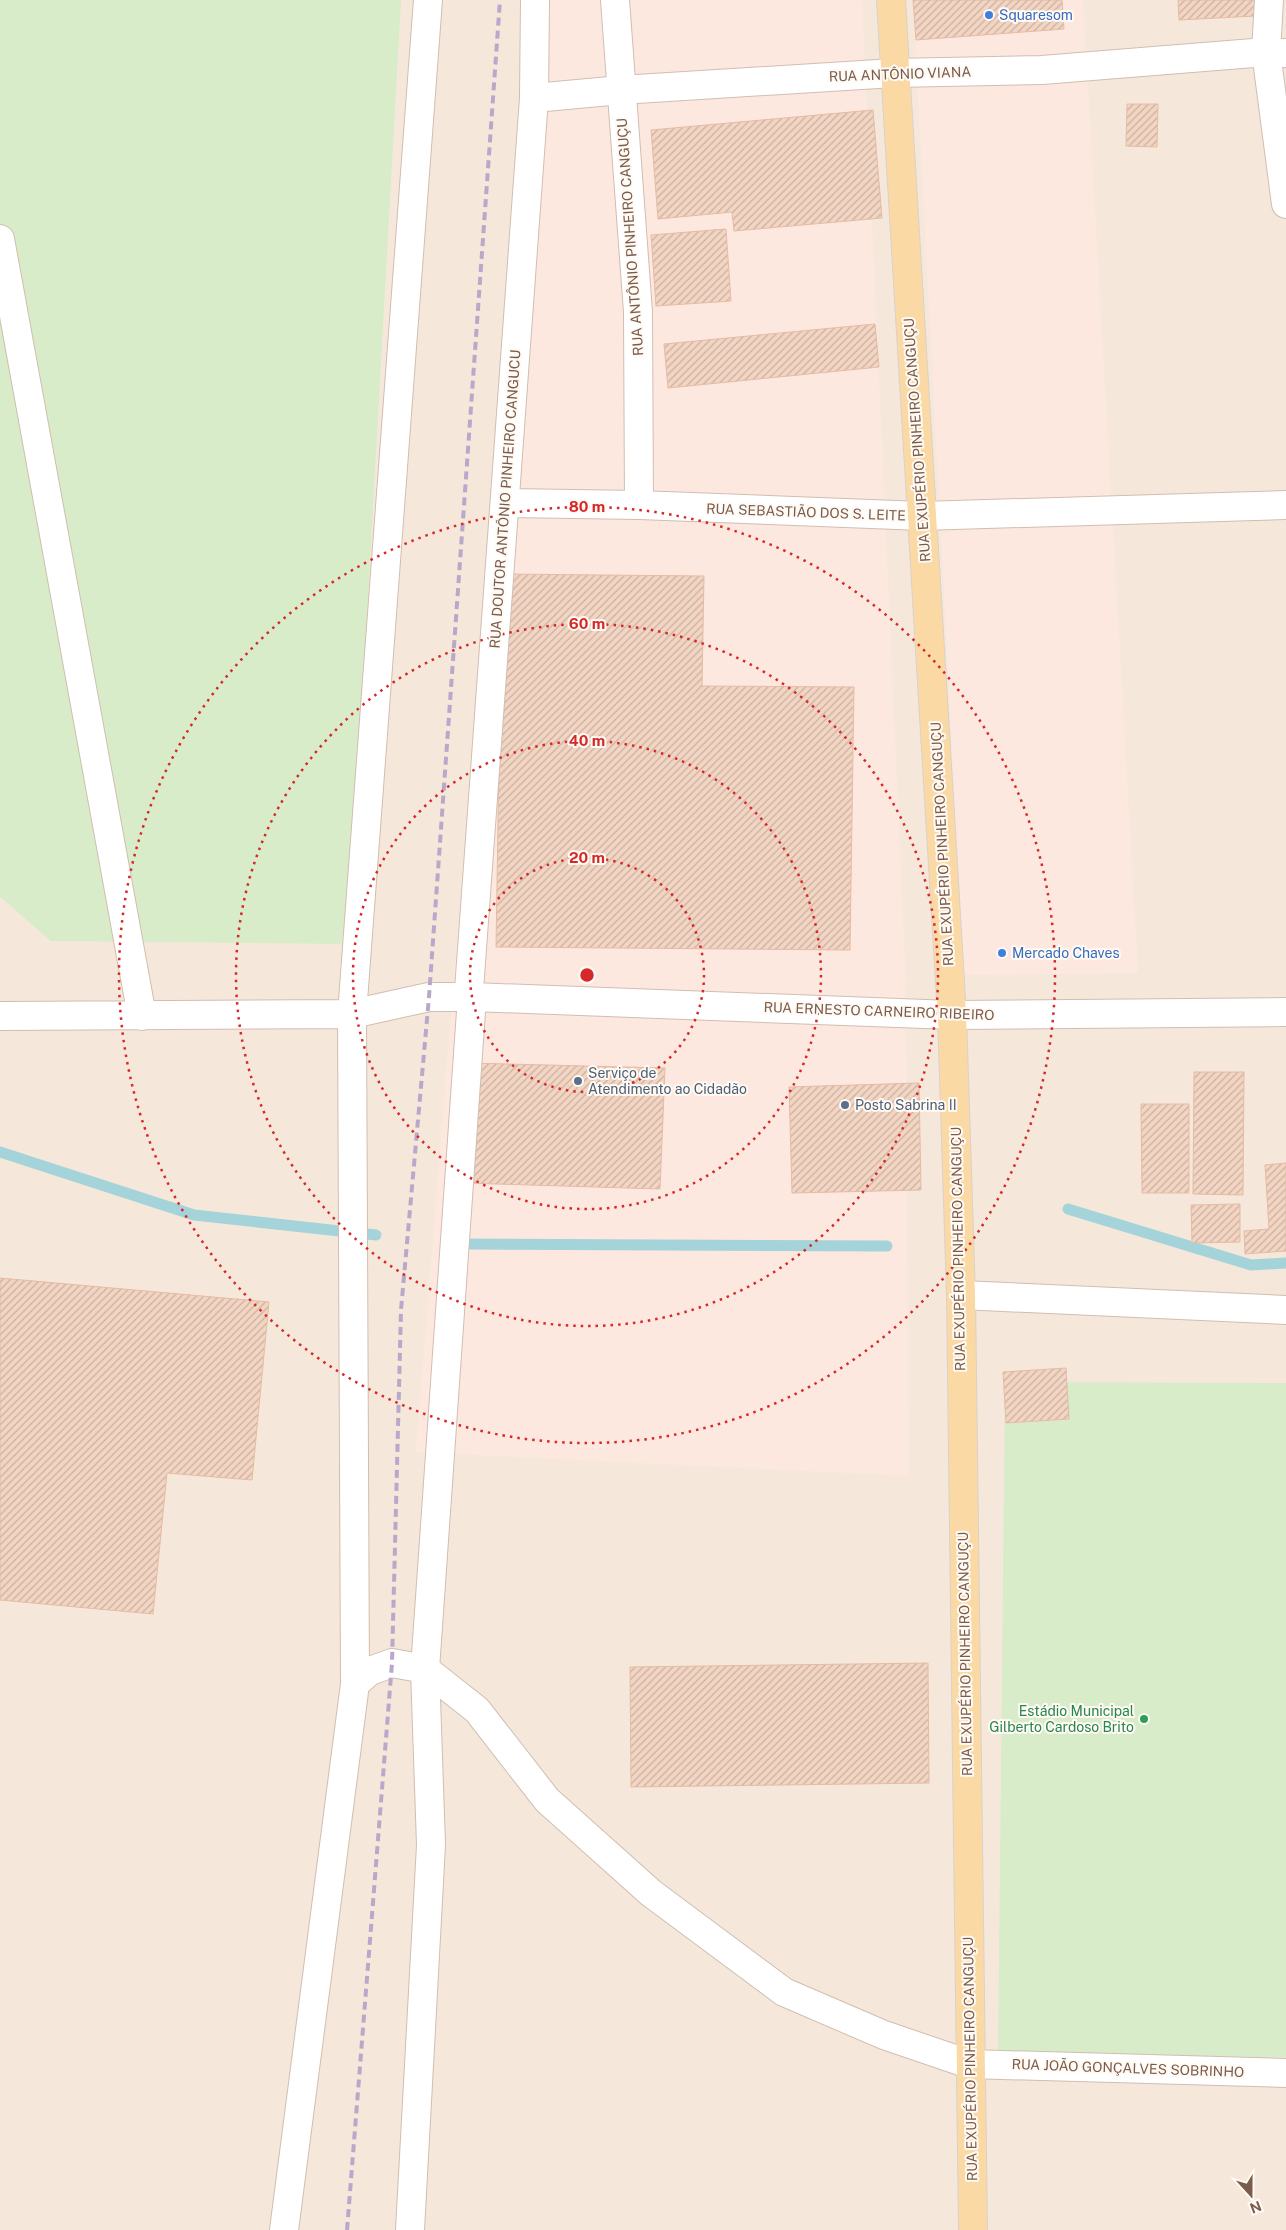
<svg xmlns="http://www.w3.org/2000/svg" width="1286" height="2230" font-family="'Public Sans',sans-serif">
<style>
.residential{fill:#f5e8da}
.commercial{fill:#fde8e0}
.grass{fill:#d8ecc9}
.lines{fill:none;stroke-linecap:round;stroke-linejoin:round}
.stream{stroke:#a5d3da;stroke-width:11}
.building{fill:url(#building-hatch);stroke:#e6bba3}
.minor-casing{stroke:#d1beb0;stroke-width:30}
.tertiary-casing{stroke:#d1beb0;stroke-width:30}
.primary-casing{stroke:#dad1cd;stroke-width:30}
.minor{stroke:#fff;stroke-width:28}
.tertiary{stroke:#fff;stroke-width:28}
.primary{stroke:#fbd9a5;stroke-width:28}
.rail{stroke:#b9a8c9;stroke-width:4;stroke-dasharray:8 5;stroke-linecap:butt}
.ring{fill:none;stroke:#d62828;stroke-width:2.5;stroke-dasharray:2.5 5}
.shop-dot{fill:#3f7fe0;stroke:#fffaf3;stroke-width:2}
.service-dot{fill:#5c6f8a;stroke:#fffaf3;stroke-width:2}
.leisure-dot{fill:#2e9e5b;stroke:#fffaf3;stroke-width:2}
.labels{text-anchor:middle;stroke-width:4;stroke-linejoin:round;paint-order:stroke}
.shop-label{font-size:14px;fill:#366cbe;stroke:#fffaf3;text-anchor:start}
.street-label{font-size:14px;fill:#7a5c4d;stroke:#fffaf3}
.service-label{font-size:14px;fill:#4e5e75;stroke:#fffaf3;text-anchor:start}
.leisure-label{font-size:14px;fill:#27864d;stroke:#fffaf3;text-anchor:end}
.centre{fill:#d62828;stroke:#fffaf3;stroke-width:2.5}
.ring-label{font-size:15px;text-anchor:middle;font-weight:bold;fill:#d62828;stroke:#fffaf3;stroke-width:4;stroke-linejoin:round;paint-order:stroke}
</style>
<defs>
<pattern id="building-hatch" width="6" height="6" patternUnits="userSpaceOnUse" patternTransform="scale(1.25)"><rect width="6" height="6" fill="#f3d5c3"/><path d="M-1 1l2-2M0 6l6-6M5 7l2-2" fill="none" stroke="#cab0a1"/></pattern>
</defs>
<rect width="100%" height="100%" fill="#fdf6ec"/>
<!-- residential -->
<path class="residential" d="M0,0h1286v2230h-1286z"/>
<!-- commercial -->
<path class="commercial" d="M528,0h334l43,964 4,512 -493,-24 74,-927z
M913,0h170l55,973 -174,2z"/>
<!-- grass -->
<path class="grass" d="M0,0h401l-48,869 -12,75 -290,-3 -51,-44z
M1005,1382l281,1v674l-288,-2z"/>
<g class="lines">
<!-- stream -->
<path class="stream" d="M0,1152l194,63 182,20
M1068,1209l183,56 35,-2
M463,1244l424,2"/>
</g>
<!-- building -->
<path class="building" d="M913,0h149l2,29 -148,11z
M1178,0h78v16l-77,4z
M1127,104h31l-1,43 -31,-1z
M873,110l9,108 -148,13 -2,-19 -74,7 -7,-89z
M726,229l5,72 -75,5 -5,-71z
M875,324l4,43 -211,21 -4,-44z
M502,574l202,2 -2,110 152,1 -4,263 -354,-3z
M468,1063l197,5 -5,121 -196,-6z
M1194,1072h50l-1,123 -50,-1z
M919,1083l2,107 -129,3 -3,-106z
M1141,1104h48v89h-47z
M1286,1163v88l-41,3 -1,-23 25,-2 -4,-64z
M1240,1204v38l-48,1 -1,-38z
M0,1278l269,24 -17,178 -85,-7 -14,141 -153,-14z
M1066,1368l3,51 -63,4 -3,-51z
M928,1663l1,120 -298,4 -1,-120z"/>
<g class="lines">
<!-- minor casing -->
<g class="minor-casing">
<path id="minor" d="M1269,0l-3,52 20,152
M534,98l87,-8 273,-17 148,-3 224,-18 20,1
M0,239l142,777
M0,1016l352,-2 77,-17h43l-47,672 6,176 -21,385
M961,1295l325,15
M355,1684l15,-13 22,-8 33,6 52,41 70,90 104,93 133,99 100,43 85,29 317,9
M284,2230l71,-546 -3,-670 76,-1014"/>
</g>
<!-- tertiary casing -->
<g class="tertiary-casing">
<path id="tertiary" d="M535,0l-1,98 -65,892 3,7 480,18 334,-3
M615,0l23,312 1,193
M505,503l134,2 283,11 364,-11"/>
</g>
<!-- primary casing -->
<g class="primary-casing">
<path id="primary" d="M891,0l61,1015 9,280 12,935"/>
</g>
<!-- minor -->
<use href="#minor" class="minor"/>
<!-- tertiary -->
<use href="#tertiary" class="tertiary"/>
<!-- primary -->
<use href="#primary" class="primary"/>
<!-- rail -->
<path class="rail" d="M347,2230l45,-567 9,-353 28,-313 71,-997"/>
</g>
<!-- distance rings -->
<g class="ring">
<circle cx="587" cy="975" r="117"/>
<circle cx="587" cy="975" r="234"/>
<circle cx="587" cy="975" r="351"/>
<circle cx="587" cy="975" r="468"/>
</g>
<!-- markers -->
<g class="shop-dot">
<circle cx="989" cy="15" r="5"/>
<circle cx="1002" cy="953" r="5"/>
</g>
<g class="service-dot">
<circle cx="578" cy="1081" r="5"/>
<circle cx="845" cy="1105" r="5"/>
</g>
<circle class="leisure-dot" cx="1144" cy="1719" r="5"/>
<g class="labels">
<!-- shop labels -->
<g class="shop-label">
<text x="999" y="20">Squaresom</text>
<text x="1012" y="958">Mercado Chaves</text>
</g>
<!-- street labels -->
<g class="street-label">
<text transform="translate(900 74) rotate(-2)" y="5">RUA ANTÔNIO VIANA</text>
<text transform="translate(630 237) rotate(-94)" y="5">RUA ANTÔNIO PINHEIRO CANGUÇU</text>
<text transform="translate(917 440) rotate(-94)" y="5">RUA EXUPÉRIO PINHEIRO CANGUÇU</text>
<text transform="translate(505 499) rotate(-86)" y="5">RUA DOUTOR ANTÔNIO PINHEIRO CANGUCU</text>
<text transform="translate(806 512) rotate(2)" y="5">RUA SEBASTIÃO DOS S. LEITE</text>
<text transform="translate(942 844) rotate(-93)" y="5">RUA EXUPÉRIO PINHEIRO CANGUÇU</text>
<text transform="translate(879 1011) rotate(2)" y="5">RUA ERNESTO CARNEIRO RIBEIRO</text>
<text transform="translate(958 1249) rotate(-91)" y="5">RUA EXUPÉRIO PINHEIRO CANGUÇU</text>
<text transform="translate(965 1654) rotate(-91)" y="5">RUA EXUPÉRIO PINHEIRO CANGUÇU</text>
<text transform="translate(970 2059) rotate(-91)" y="5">RUA EXUPÉRIO PINHEIRO CANGUÇU</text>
<text transform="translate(1128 2068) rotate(2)" y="5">RUA JOÃO GONÇALVES SOBRINHO</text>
</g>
<!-- service labels -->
<g class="service-label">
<text x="588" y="1078">Serviço de<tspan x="588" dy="16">Atendimento ao Cidadão</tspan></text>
<text x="855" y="1110">Posto Sabrina II</text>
</g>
<!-- leisure labels -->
<g class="leisure-label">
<text x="1134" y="1716">Estádio Municipal<tspan x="1134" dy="16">Gilberto Cardoso Brito</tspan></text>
</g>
</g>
<circle cx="587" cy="975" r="8" class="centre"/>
<g class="ring-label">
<text x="587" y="512">80 m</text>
<text x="587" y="629">60 m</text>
<text x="587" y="746">40 m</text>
<text x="587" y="863">20 m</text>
</g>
<!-- north arrow -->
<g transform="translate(1251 2195) rotate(159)" stroke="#fffaf3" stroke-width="4" paint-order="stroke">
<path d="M0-4L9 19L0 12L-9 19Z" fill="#7a5c4d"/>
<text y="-8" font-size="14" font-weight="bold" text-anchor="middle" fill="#7a5c4d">N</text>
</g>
</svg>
